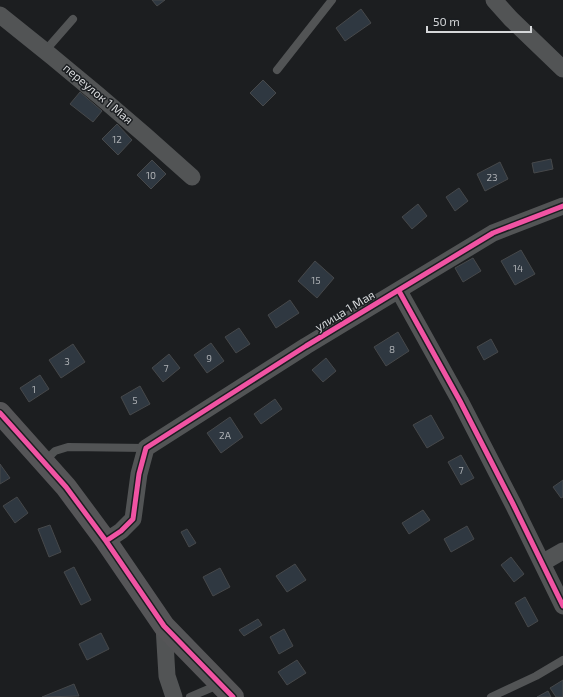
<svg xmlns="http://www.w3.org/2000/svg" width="563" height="697" font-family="'Exo 2',sans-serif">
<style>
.building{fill:#2f3841;stroke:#46484a}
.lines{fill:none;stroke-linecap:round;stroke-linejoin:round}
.lane{stroke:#525455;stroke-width:8}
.street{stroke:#525455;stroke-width:17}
.secondary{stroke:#555557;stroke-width:22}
.cycleway-casing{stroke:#1b1e21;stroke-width:8}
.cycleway{stroke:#f153a3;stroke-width:5}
.labels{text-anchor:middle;stroke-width:3;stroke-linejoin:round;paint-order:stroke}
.number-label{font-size:10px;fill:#acafb3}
.street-label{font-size:12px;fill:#d5d7d9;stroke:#1b1e21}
</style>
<rect width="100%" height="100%" fill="#1c1e20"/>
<!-- building -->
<path class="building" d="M152,0h13l-8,6z
M361,9l10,14 -26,18 -9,-13z
M263,80l13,13 -13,13 -13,-13z
M80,92l22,19 -9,11 -23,-18z
M117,124l15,16 -14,15 -16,-16z
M551,159l2,10 -19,4 -2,-10z
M152,160l14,14 -15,15 -14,-14z
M500,162l8,17 -23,12 -8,-17z
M459,188l9,13 -13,10 -9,-14z
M418,204l9,12 -15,13 -10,-12z
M521,250l14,24 -20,11 -14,-24z
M473,258l8,13 -18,11 -8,-14z
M315,261l19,17 -17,20 -19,-17z
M290,300l9,13 -23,15 -8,-13z
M239,328l11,16 -14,9 -11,-16z
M398,332l11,19 -23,15 -12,-19z
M491,339l7,13 -14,8 -7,-13z
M211,343l13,18 -17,12 -13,-18z
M73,344l12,18 -24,16 -12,-18z
M169,354l11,14 -17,14 -11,-14z
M326,358l10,13 -13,11 -11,-12z
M40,375l9,14 -20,13 -9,-14z
M140,386l10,18 -20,11 -9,-18z
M275,399l7,10 -21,15 -7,-10z
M431,415l13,23 -17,10 -14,-23z
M230,417l13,20 -22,16 -14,-20z
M461,455l13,23 -13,7 -13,-23z
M0,464l10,14 -10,6z
M563,480v17l-2,1 -8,-11z
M17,497l11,16 -13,10 -12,-17z
M423,510l7,10 -21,14 -7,-11z
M50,525l11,27 -12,5 -11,-28z
M467,526l7,13 -23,13 -7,-13z
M187,529l9,14 -7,4 -8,-15z
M511,557l13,17 -10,8 -13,-17z
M295,564l11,16 -19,12 -11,-16z
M74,567l17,33 -10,5 -17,-33z
M220,568l10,19 -17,9 -10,-19z
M525,597l13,24 -10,6 -13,-24z
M258,619l4,6 -18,11 -5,-6z
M284,629l9,17 -14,8 -9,-17z
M101,633l8,16 -22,11 -8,-16z
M297,660l9,13 -19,12 -9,-13z
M563,680v17h-7l-6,-9z
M74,684l5,12 -37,1z
M548,691l3,6h-14z"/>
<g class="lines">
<!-- lane -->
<path class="lane" d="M45,51l28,-32
M277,70l55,-70
M45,461l10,-10 13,-4 78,1
M190,697l28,-12
M491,697l45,-21 27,-16"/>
<!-- street -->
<path class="street" d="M494,0l17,19 52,50
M0,15c66,52 130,106 192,162
M399,291l61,110 53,103 50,102
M106,541l15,-10 12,-12 6,-45 7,-26 160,-102 187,-113 70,-27
M542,563l21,-12
M164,626l3,50 7,21"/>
<!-- secondary -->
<path class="secondary" d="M0,413l66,74 40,54 58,85 69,71"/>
<!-- cycleway casing -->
<g class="cycleway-casing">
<path id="cycleway" d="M399,291l61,110 53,103 50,102
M0,413l66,74 40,54 58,85 69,71
M106,541l15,-10 12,-12 6,-45 7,-26 160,-102 187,-113 70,-27"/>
</g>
<!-- cycleway -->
<use href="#cycleway" class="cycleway"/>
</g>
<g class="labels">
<!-- number labels -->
<g class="number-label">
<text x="117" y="143">12</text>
<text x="151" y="179">10</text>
<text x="492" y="181">23</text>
<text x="518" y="272">14</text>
<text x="316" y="284">15</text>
<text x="392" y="353">8</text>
<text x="209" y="362">9</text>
<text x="67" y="365">3</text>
<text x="166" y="372">7</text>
<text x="34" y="393">1</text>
<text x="135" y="404">5</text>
<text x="225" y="439">2А</text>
<text x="461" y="474">7</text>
</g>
<!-- street labels -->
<g class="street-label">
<text transform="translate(98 94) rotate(40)" y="4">переулок 1 Мая</text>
<text transform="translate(345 311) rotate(-31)" y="4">улица 1 Мая</text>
</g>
</g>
<!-- scale -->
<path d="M427 26v6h104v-6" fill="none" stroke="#d5d7d9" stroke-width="2"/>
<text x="433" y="26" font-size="12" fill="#d5d7d9" stroke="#1b1e21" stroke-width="3" paint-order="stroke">50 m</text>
</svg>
